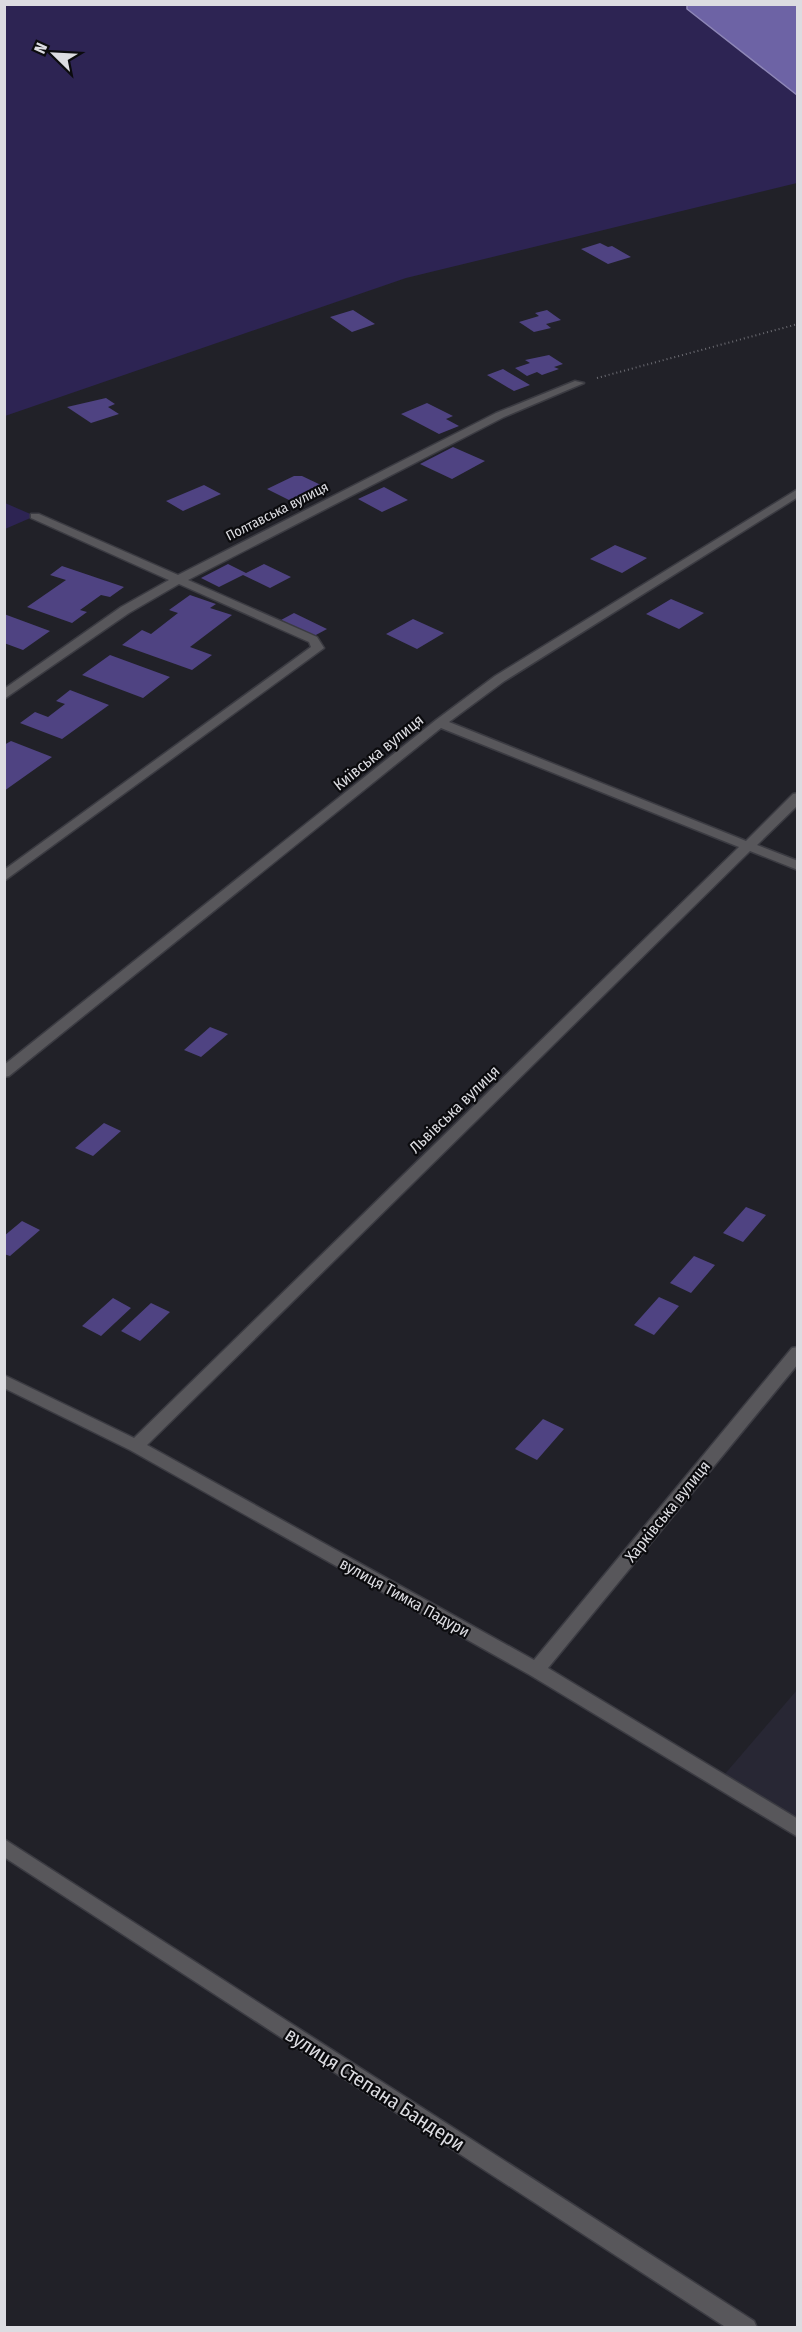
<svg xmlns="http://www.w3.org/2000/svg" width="802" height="2332" font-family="'Fira Sans Condensed',sans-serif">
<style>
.built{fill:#282734}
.green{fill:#2d2453}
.water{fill:#6d63a5;stroke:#8e87b7;stroke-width:1.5}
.building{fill:#4f4382}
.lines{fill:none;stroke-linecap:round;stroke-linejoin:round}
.minor-casing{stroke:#3b3b42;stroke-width:3}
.path{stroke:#6c6c73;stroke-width:2;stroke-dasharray:1 3;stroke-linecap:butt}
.minor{fill:#58575b;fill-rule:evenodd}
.labels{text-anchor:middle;stroke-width:4.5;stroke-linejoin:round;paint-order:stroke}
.far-street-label{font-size:14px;fill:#dcdce1;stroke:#0b0b0e}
.street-label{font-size:16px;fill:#dcdce1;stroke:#0b0b0e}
.near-street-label{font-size:20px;fill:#dcdce1;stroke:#0b0b0e}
</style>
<rect width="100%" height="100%" fill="#212128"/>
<!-- built -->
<path class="built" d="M797,1690v139l-79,-47z"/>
<!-- green -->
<path class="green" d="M4,5h793v178l-391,95 -401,138z
M5,503l30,13 -30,13z"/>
<!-- water -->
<path class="water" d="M687,4l110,1v90l-110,-86z"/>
<!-- building -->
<path class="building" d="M600,243l8,4 4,-1 19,11 -23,7 -27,-15z
M353,310l22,14 -23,8 -22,-15z
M547,310l14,10 -15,4 5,4 -17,4 -15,-10 20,-6 -4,-3z
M549,355l14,9 -9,3 5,2 -17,6 -5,-3 -10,4 -12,-8 15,-5 -5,-3z
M503,369l27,16 -16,6 -27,-16z
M106,398l9,6 -7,3 11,7 -28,9 -24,-16z
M427,403l26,13 -7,3 13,7 -20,8 -38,-20z
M453,447l32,14 -33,18 -32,-15z
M294,476h8l21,10 -8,4 6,3 -24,11 -30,-15z
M204,485l17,9 -38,17 -17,-10z
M384,487l24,13 -26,12 -24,-13z
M615,545l32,13 -25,15 -32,-14z
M228,564l18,9 18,-9 27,13 -21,11 -27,-13 -24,12 -18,-9z
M62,566l62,21 -14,10 -9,-2 -21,15 7,2 -15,11 -45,-16 39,-27 -16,-5z
M190,595l26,9 -6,4 22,7 -42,32 22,8 -20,15 -70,-25 20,-15 9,4 27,-21 -9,-3z
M671,599l33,14 -25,16 -33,-15z
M294,613l33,16 -13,7 -33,-16z
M4,614l46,17 -27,19 -19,-7z
M413,619l31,14 -27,16 -31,-15z
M110,655l60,22 -27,21 -61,-23z
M70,690l39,15 -47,34 -42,-16 15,-11 13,5 17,-13 -9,-3z
M11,741l41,16 -48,34v-46z
M210,1027l18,7 -27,23 -17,-7z
M104,1123l17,8 -28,25 -18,-8z
M746,1207l20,8 -23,27 -20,-9z
M22,1221l18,9 -30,26 -6,-2v-18z
M694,1256l21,9 -24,28 -21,-10z
M659,1297l20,9 -25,29 -20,-10z
M113,1298l18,10 -30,28 -19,-10z
M151,1303l19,9 -30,29 -19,-10z
M543,1419l21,10 -27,31 -22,-11z"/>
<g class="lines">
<!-- minor casing -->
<g class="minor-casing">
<path id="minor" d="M575,381l9,2 -80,34 -316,163 129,57 7,11 -320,233v-11l307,-223 -2,-5 -130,-58 -50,29 -125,86v-10l117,-82 48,-27 -138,-62v-4h8l139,61 318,-162z
M798,489v8l-295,185 -54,40 297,119 47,-47 5,-1v12l-41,40 41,16v9l-48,-19 -603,594 387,215 258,-312 6,-1v17l-250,304 250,151v18l-268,-162 -400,-225 -126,-62v-13l130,63 605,-591 -298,-119 -432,348 -5,1v-12l432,-345 59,-44z
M4,1839l750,482 3,7h-30l-723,-471z"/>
</g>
<!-- path -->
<path class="path" d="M597,378l201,-54"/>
<!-- minor -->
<use href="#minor" class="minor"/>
</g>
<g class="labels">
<!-- far-street labels -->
<g class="far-street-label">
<text transform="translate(277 511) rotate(-27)" y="5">Полтавська вулиця</text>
</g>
<!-- street labels -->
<g class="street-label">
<text transform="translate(378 752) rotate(-39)" y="6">Київська вулиця</text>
<text transform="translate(454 1109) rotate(-44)" y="6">Львівська вулиця</text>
<text transform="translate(667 1511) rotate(-51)" y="6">Харківська вулиця</text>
<text transform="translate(405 1597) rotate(29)" y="6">вулиця Тимка Падури</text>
</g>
<!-- near-street labels -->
<g class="near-street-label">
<text transform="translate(375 2089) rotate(33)" y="7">вулиця Степана Бандери</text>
</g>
</g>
<!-- border -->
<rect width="802" height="2332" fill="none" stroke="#dcdce1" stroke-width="12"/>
<!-- north arrow -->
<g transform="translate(54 54) rotate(294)" stroke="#0b0b0e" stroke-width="4.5" paint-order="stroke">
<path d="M0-4.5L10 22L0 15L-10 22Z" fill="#dcdce1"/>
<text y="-9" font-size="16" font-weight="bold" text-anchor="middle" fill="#dcdce1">N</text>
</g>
</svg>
